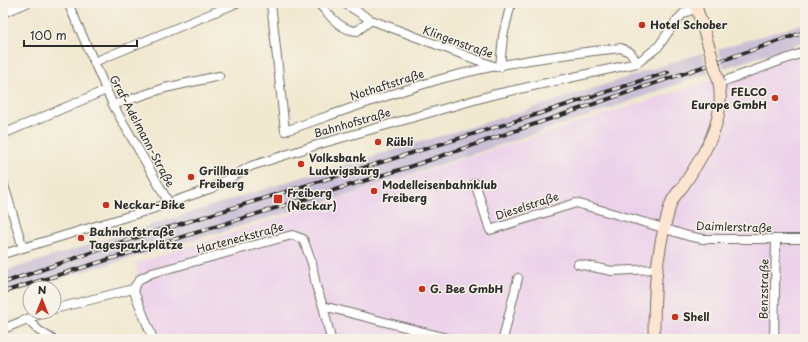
<svg xmlns="http://www.w3.org/2000/svg" width="808" height="342" font-family="'Playpen Sans',sans-serif">
<style>
.built{fill:#ecd1ea}
.railway{fill:#cbbfd5}
.lines{fill:none;stroke-linecap:round;stroke-linejoin:round}
.street-casing{stroke:#706d65;stroke-width:10}
.secondary-casing{stroke:#706d65;stroke-width:13}
.street{stroke:#fff;stroke-width:8}
.secondary{stroke:#fce5d0;stroke-width:11}
.rail-casing{stroke:#2b2b2b;stroke-width:4}
.rail{stroke:#f7f3e8;stroke-width:2.5;stroke-dasharray:8;stroke-linecap:butt}
.secondary-bridge-casing{stroke:#706d65;stroke-width:13;stroke-linecap:butt}
.secondary-bridge{stroke:#fce5d0;stroke-width:11}
.poi-dot{fill:#c8321e;stroke:#f7f3e8;stroke-width:1.5}
.labels{text-anchor:middle;stroke-width:3;stroke-linejoin:round;paint-order:stroke}
.poi-label{font-size:11px;font-weight:bold;fill:#2b2b2b;stroke:#f7f3e8;text-anchor:start}
.street-label{font-size:11px;fill:#2b2b2b;stroke:#f7f3e8}
</style>
<rect width="100%" height="100%" fill="#f7f3e8"/>
<filter id="ink" filterUnits="userSpaceOnUse"><feTurbulence type="fractalNoise" baseFrequency=".025" numOctaves="2"/><feDisplacementMap in="SourceGraphic" scale="8" xChannelSelector="R" yChannelSelector="G"/><feConvolveMatrix kernelMatrix="1 2 1 2 8 2 1 2 1" color-interpolation-filters="sRGB"/></filter>
<filter id="wash" filterUnits="userSpaceOnUse"><feTurbulence type="fractalNoise" baseFrequency=".012" numOctaves="4" result="noise"/><feDisplacementMap in="SourceGraphic" scale="16" xChannelSelector="R" yChannelSelector="G"/><feGaussianBlur stdDeviation="0.9" result="paint"/><feColorMatrix in="noise" values="0 0 0 0 0 0 0 0 0 0 0 0 0 0 0 0 0 1.4 0 .05"/><feComposite in="paint" operator="in"/></filter>
<g filter="url(#wash)">
<rect width="100%" height="100%" fill="#f1e8d0"/>
<!-- built -->
<path class="built" d="M805,49v290h-653l-14,-38 -2,-38 608,-193z"/>
<!-- railway -->
<path class="railway" d="M805,23v19l-81,26 -6,-19z
M702,53l6,20 -113,41 -247,81 -345,100v-23l287,-91 237,-71z"/>
</g>
<g filter="url(#ink)">
<g class="lines">
<!-- street casing -->
<g class="street-casing">
<path id="street" d="M68,3l45,102 56,98
M271,3l14,128c52,-18 104,-37 156,-52 59,-16 120,-25 180,-31l10,5 6,10
M318,3c12,12 21,27 39,28l14,-11
M344,3l27,17 125,47
M3,13l24,-10
M94,62l143,-59
M500,67l3,-31 8,-33
M719,83l86,-31
M113,105l52,-17 54,-12
M3,134l103,-44
M3,182l20,66
M475,183l15,47 86,-27 74,21 38,12 15,3h102
M3,254l146,-44 63,-22 39,-22 69,-22 172,-49 145,-32 21,-16 18,-26 8,-8 12,-5
M578,264l34,7 43,-2
M133,289l7,-10 12,-6 140,-38 11,4 9,24 4,23 7,20 8,33
M133,289l20,50
M323,306l128,33
M54,309l79,-20
M27,319l11,11 14,9
M3,329l42,-17
M503,339l15,-61
M774,339l2,-99"/>
</g>
<!-- secondary casing -->
<g class="secondary-casing">
<path id="secondary" d="M695,3l15,47
M654,339c0,-41 1,-78 12,-118 2,-6 3,-14 6,-20 3,-6 7,-10 11,-15 20,-30 43,-65 36,-103"/>
</g>
<!-- street -->
<use href="#street" class="street"/>
<!-- secondary -->
<use href="#secondary" class="secondary"/>
<!-- rail casing -->
<g class="rail-casing">
<path id="rail" d="M3,283l122,-42 407,-125 136,-44
M3,292l406,-125 396,-135"/>
</g>
<!-- rail -->
<use href="#rail" class="rail"/>
<!-- secondary-bridge casing -->
<g class="secondary-bridge-casing">
<path id="secondary-bridge" d="M710,50l9,33"/>
</g>
<!-- secondary-bridge -->
<use href="#secondary-bridge" class="secondary-bridge"/>
</g>
</g>
<!-- markers -->
<g class="poi-dot">
<circle cx="642" cy="25" r="4"/>
<circle cx="775" cy="98" r="4"/>
<circle cx="378" cy="142" r="4"/>
<circle cx="301" cy="164" r="4"/>
<circle cx="191" cy="177" r="4"/>
<circle cx="374" cy="191" r="4"/>
<rect x="273" y="194" width="10" height="10" rx="2"/>
<circle cx="106" cy="205" r="4"/>
<circle cx="81" cy="238" r="4"/>
<circle cx="422" cy="289" r="4"/>
<circle cx="675" cy="317" r="4"/>
</g>
<g class="labels">
<!-- poi labels -->
<g class="poi-label">
<text x="650" y="29">Hotel Schober</text>
<text x="767" y="96" text-anchor="end">FELCO<tspan x="767" dy="13">Europe GmbH</tspan></text>
<text x="386" y="146">Rübli</text>
<text x="309" y="162">Volksbank<tspan x="309" dy="13">Ludwigsburg</tspan></text>
<text x="199" y="175">Grillhaus<tspan x="199" dy="13">Freiberg</tspan></text>
<text x="382" y="189">Modelleisenbahnklub<tspan x="382" dy="13">Freiberg</tspan></text>
<text x="287" y="197">Freiberg<tspan x="287" dy="13">(Neckar)</tspan></text>
<text x="114" y="209">Neckar-Bike</text>
<text x="89" y="236">Bahnhofstraße<tspan x="89" dy="13">Tagesparkplätze</tspan></text>
<text x="430" y="293">G. Bee GmbH</text>
<text x="683" y="321">Shell</text>
</g>
<!-- street labels -->
<g class="street-label">
<text transform="translate(458 42) rotate(20)" y="4">Klingenstraße</text>
<text transform="translate(387 85) rotate(-18)" y="4">Nothaftstraße</text>
<text transform="translate(352 123) rotate(-16)" y="4">Bahnhofstraße</text>
<text transform="translate(142 131) rotate(62)" y="4">Graf-Adelmann-Straße</text>
<text transform="translate(527 206) rotate(-18)" y="4">Dieselstraße</text>
<text transform="translate(734 227) rotate(2)" y="4">Daimlerstraße</text>
<text transform="translate(240 238) rotate(-15)" y="4">Harteneckstraße</text>
<text transform="translate(764 289) rotate(-89)" y="4">Benzstraße</text>
</g>
</g>
<!-- margin -->
<rect width="808" height="342" fill="none" stroke="#f7f3e8" stroke-width="16"/>
<!-- north arrow -->
<g transform="translate(42 300)"><circle r="19" fill="#f7f3e8" stroke="#a5a39c"/>
<path d="M0-3L7 15L0 10L-7 15Z" fill="#c8321e"/>
<text y="-6" font-size="11" font-weight="bold" text-anchor="middle" fill="#2b2b2b">N</text>
</g>
<!-- scale -->
<path d="M24 40v6h113v-6" fill="none" stroke="#2b2b2b" stroke-width="2"/>
<text x="30" y="40" font-size="12" fill="#2b2b2b" stroke="#f7f3e8" stroke-width="3" paint-order="stroke">100 m</text>
</svg>
